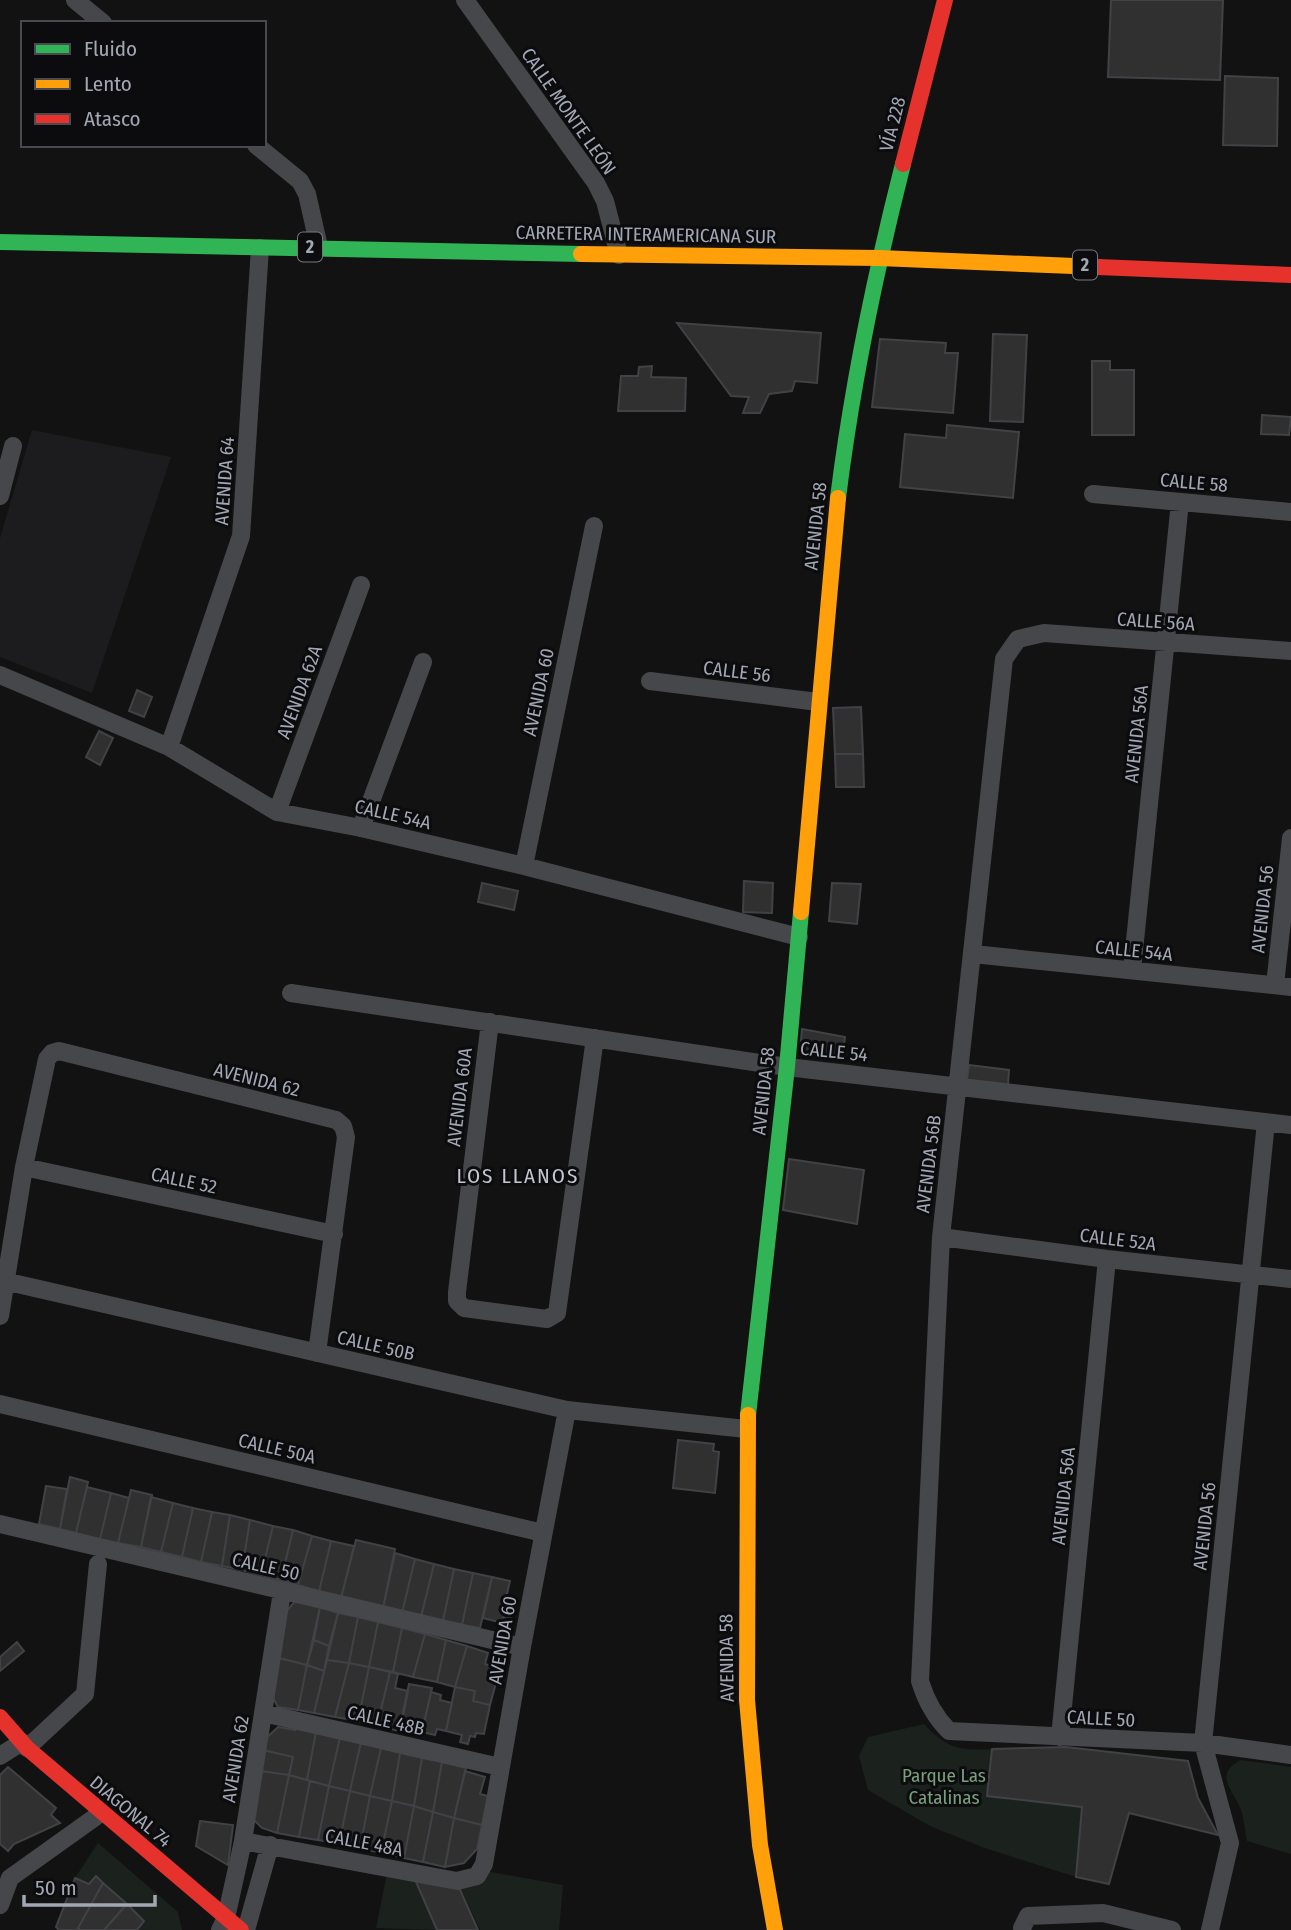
<svg xmlns="http://www.w3.org/2000/svg" width="1291" height="1930" font-family="'Fira Sans Condensed',sans-serif">
<style>
.built{fill:#1c1c1e}
.green{fill:#1b211c}
.building{fill:#303031;stroke:#404246;stroke-width:2}
.lines{fill:none;stroke-linecap:round;stroke-linejoin:round}
.street{stroke:#46474b;stroke-width:18}
.fast{stroke:#30b455;stroke-width:16}
.slow{stroke:#ff9f0a;stroke-width:16}
.jam{stroke:#e5322d;stroke-width:16}
.labels{text-anchor:middle;stroke-width:6;stroke-linejoin:round;paint-order:stroke}
.shield{fill:#0c0c0e;stroke:#757882;stroke-width:2}
.shield-label{font-size:18px;font-weight:bold;fill:#a2a7b4}
.street-label{font-size:19px;fill:#a2a7b4;stroke:#0c0c0e}
.park-label{font-size:19px;fill:#78a07d;stroke:#0c0c0e}
.neighbourhood-label{font-size:21px;letter-spacing:2px;fill:#c3c6d0;stroke:#0c0c0e}
</style>
<rect width="100%" height="100%" fill="#121212"/>
<!-- built -->
<path class="built" d="M32,430l139,27 -79,236 -92,-36v-119z"/>
<!-- green -->
<path class="green" d="M924,1724c23,24 34,27 68,25l-5,47 95,11 -6,70 -91,-29 -55,-22 -62,-36 -9,-34 9,-19z
M1241,1760l50,7v87l-44,-13c-2,-10 -3,-24 -7,-34 -9,-19 -26,-33 1,-47z
M98,1843l80,69 4,18h-45l7,-9 -48,-44 -7,7 -14,-6z
M388,1868l24,5 25,57 -61,-2z
M480,1870l83,15 -4,45h-79l-23,-49z"/>
<!-- building -->
<path class="building" d="M1111,0h112l-3,80 -112,-3z
M1225,76l53,2 -1,68 -54,-1z
M677,323l144,10 -4,50 -22,-2 -3,10 -23,3 -9,19h-17l6,-16 -18,-1z
M993,334l34,1 -4,87 -33,-1z
M880,339l66,4 -1,10h13l-5,60 -81,-6z
M1092,361h18v9h24v65h-42z
M652,366l-1,11 35,1 -1,33h-67l3,-35h17l1,-9z
M1262,415l29,2 -2,18 -28,-1z
M947,425l72,7 -6,66 -113,-11 5,-53 41,4z
M137,690l15,7 -8,20 -15,-6z
M861,707l2,47h-28l-2,-46z
M99,731l14,7 -13,27 -14,-8z
M835,754h28l1,33h-28z
M744,881l29,2 -1,30 -29,-1z
M482,883l36,8 -4,19 -36,-8z
M832,883l29,1 -4,40 -28,-3z
M802,1029l43,8 -3,22 -42,-7z
M969,1065l40,5 -1,15 -41,-5z
M789,1159l75,11 -7,54 -74,-14z
M678,1440l36,4 -1,7 6,1 -4,41 -42,-5z
M70,1477l18,5 -12,51 -16,-4z
M46,1486l21,3 -7,40 -21,-5z
M87,1487l24,6 -11,46 -24,-6z
M131,1490l21,5 -11,52 -23,-4z
M111,1493l18,5 -11,45 -18,-4z
M151,1497l22,6 -12,49 -20,-5z
M173,1503l20,5 -11,49 -21,-5z
M193,1508l19,4 -11,50 -19,-5z
M212,1512l18,3 -8,51 -21,-4z
M230,1515l20,5 -8,50 -20,-4z
M250,1520l23,6 -12,49 -19,-5z
M273,1526l20,4 -12,50 -20,-5z
M293,1530l19,6 -14,49 -17,-5z
M312,1536l19,5 -12,51 -21,-7z
M356,1540l39,9 -12,59 -42,-10z
M331,1541l23,5 -13,52 -22,-6z
M395,1553l20,6 -13,54 -19,-5z
M415,1559l19,5 -13,53 -19,-4z
M434,1564l20,5 -11,52 -22,-4z
M454,1569l19,4 -11,52 -19,-4z
M473,1573l19,4 -12,51 -18,-3z
M492,1577l18,4 -4,17 9,5 -4,15 -7,-2 -1,7 -20,-5z
M295,1601l25,6 -13,58 -28,-7 6,-45z
M320,1607l18,6 -9,33 -15,-6z
M338,1613l20,4 -9,46 -22,-3z
M358,1617l20,5 -9,45 -20,-4z
M378,1622l24,6 -9,44 -24,-5z
M402,1628l23,6 -12,43 -20,-5z
M425,1634l21,6 -9,42 -24,-5z
M314,1640l15,6 -5,25 -17,-6z
M446,1640l21,6 -12,41 -18,-5z
M17,1642l7,9 -24,20v-14z
M467,1646l21,7 -3,11 15,4 -10,37 -17,-4 2,-10 -20,-4z
M279,1658l28,7 -9,45 -20,-3 -7,-13z
M327,1660l22,3 -14,54 -21,-4z
M349,1663l20,4 -11,54 -23,-4z
M307,1665l17,6 -10,42 -16,-3z
M369,1667l21,5 -13,54 -19,-5z
M390,1672l8,2 -3,14 13,3 -8,40 -23,-5z
M409,1684l23,4 -10,44 -22,-6z
M455,1687l20,4 -2,10 17,4 -6,29 -8,-1 -1,4 -5,-1 -2,8 -8,-2 2,-7 -16,-4z
M431,1692l10,3 -1,5 12,3 -6,28 -9,-2 -2,6 -13,-3z
M278,1727l17,3v-3l21,5 -9,48 -18,-5 4,-18 -30,-7 2,-11z
M316,1732l24,5 -11,49 -22,-6z
M340,1737l21,5 -11,49 -21,-5z
M361,1742l20,6 -11,48 -20,-5z
M1066,1747l122,14 10,37 20,37 -89,-22 -20,71 -33,-7 6,-70 -95,-11 5,-47z
M381,1748l19,5 -8,48 -22,-5z
M263,1750l30,7 -4,18 -28,-4z
M400,1753l22,5 -8,48 -22,-5z
M422,1758l20,4 -9,50 -19,-6z
M442,1762l24,6 -12,50 -21,-6z
M8,1767l48,41 -5,7 9,8 -46,21 -6,7 -8,-7v-69z
M261,1771l28,4 -12,58 -15,-5 -10,-10z
M465,1771l20,6 -5,17 8,2 -6,29 -28,-7z
M289,1775l21,6 -11,56 -22,-4z
M310,1781l19,5 -11,54 -19,-3z
M329,1786l21,5 -11,53 -21,-4z
M350,1791l20,5 -10,52 -21,-4z
M370,1796l22,5 -11,52 -21,-5z
M392,1801l22,5 -10,52 -23,-5z
M414,1806l19,6 -10,50 -19,-4z
M433,1812l21,6 -9,49 -22,-5z
M454,1818l28,7 -5,24 -13,14 -19,4z
M200,1821l33,4 -5,40 -32,-19z
M413,1875l44,8 21,47h-41z
M96,1876l7,7 -26,47h-18l-3,-3 19,-49 14,6z
M103,1883l24,21 -23,26h-24l-2,-2z
M127,1904l17,17 -7,9h-33z"/>
<g class="lines">
<!-- street -->
<path class="street" d="M75,0l28,23
M465,0l131,183 9,18 14,54
M256,145l44,36 7,13 12,53
M1093,494l198,18
M0,496l13,-50
M1291,651l-247,-18 -26,6 -14,20 -63,578 -21,444c6,20 14,35 29,50l254,12 88,12
M0,675l169,72 108,65 84,16 163,38 275,71
M650,681l168,21
M169,747l72,-211 19,-288
M277,812l84,-227
M361,828l62,-166
M524,866l70,-340
M973,954l318,33
M1132,970l48,-468
M1275,985l16,-147
M291,993l496,74 504,58
M490,1022l-33,270v9l7,7 83,11 10,-6 38,-275
M24,1167l310,67
M941,1237l166,22 184,20
M0,1280l567,130 179,19
M0,1316l24,-149 23,-108 5,-6 7,-2 277,69 7,6 3,11 -29,216
M0,1404l543,129
M0,1524l522,123
M263,1713l237,54
M1060,1737l47,-478
M27,1748l58,-54 13,-130
M0,1756l22,-14
M243,1841l214,40 20,-5 7,-12 38,-217 45,-237
M0,1905l10,-27 91,-65
M1022,1928l6,-12 75,-3 69,17
M220,1930l6,-12 17,-77 39,-249
M246,1930l24,-85
M1210,1930l20,-87 -27,-100 63,-621"/>
<!-- fast -->
<path class="fast" d="M0,242l581,12
M838,498c14,-113 37,-224 65,-334
M748,1415l39,-348 14,-155"/>
<!-- slow -->
<path class="slow" d="M581,254l298,4 219,9
M801,912l37,-414
M748,1415l-1,285 13,145 15,85"/>
<!-- jam -->
<path class="jam" d="M903,164l42,-164
M1098,267l193,8
M0,1717l27,31 214,182"/>
</g>
<g class="labels">
<!-- shield labels -->
<g class="shield">
<rect x="298" y="232.5" width="24" height="29" rx="5"/>
<rect x="1073" y="250.5" width="24" height="29" rx="5"/>
</g>
<g class="shield-label">
<text x="310" y="253">2</text>
<text x="1085" y="271">2</text>
</g>
<!-- street labels -->
<g class="street-label">
<text transform="translate(569 111) rotate(55)" y="7">CALLE MONTE LEÓN</text>
<text transform="translate(892 124) rotate(-76)" y="7">VÍA 228</text>
<text transform="translate(646 234) rotate(1)" y="7">CARRETERA INTERAMERICANA SUR</text>
<text transform="translate(224 481) rotate(-86)" y="7">AVENIDA 64</text>
<text transform="translate(1194 482) rotate(5)" y="7">CALLE 58</text>
<text transform="translate(815 526) rotate(-84)" y="7">AVENIDA 58</text>
<text transform="translate(1156 621) rotate(4)" y="7">CALLE 56A</text>
<text transform="translate(737 671) rotate(7)" y="7">CALLE 56</text>
<text transform="translate(299 692) rotate(-70)" y="7">AVENIDA 62A</text>
<text transform="translate(538 692) rotate(-78)" y="7">AVENIDA 60</text>
<text transform="translate(1136 734) rotate(-84)" y="7">AVENIDA 56A</text>
<text transform="translate(393 814) rotate(13)" y="7">CALLE 54A</text>
<text transform="translate(1262 909) rotate(-84)" y="7">AVENIDA 56</text>
<text transform="translate(1134 950) rotate(6)" y="7">CALLE 54A</text>
<text transform="translate(834 1051) rotate(6)" y="7">CALLE 54</text>
<text transform="translate(257 1079) rotate(14)" y="7">AVENIDA 62</text>
<text transform="translate(763 1091) rotate(-84)" y="7">AVENIDA 58</text>
<text transform="translate(459 1097) rotate(-83)" y="7">AVENIDA 60A</text>
<text transform="translate(928 1164) rotate(-83)" y="7">AVENIDA 56B</text>
<text transform="translate(184 1180) rotate(12)" y="7">CALLE 52</text>
<text transform="translate(1118 1239) rotate(7)" y="7">CALLE 52A</text>
<text transform="translate(376 1345) rotate(13)" y="7">CALLE 50B</text>
<text transform="translate(277 1448) rotate(13)" y="7">CALLE 50A</text>
<text transform="translate(1063 1496) rotate(-84)" y="7">AVENIDA 56A</text>
<text transform="translate(1204 1526) rotate(-84)" y="7">AVENIDA 56</text>
<text transform="translate(266 1566) rotate(13)" y="7">CALLE 50</text>
<text transform="translate(502 1640) rotate(-80)" y="7">AVENIDA 60</text>
<text transform="translate(726 1658) rotate(-91)" y="7">AVENIDA 58</text>
<text transform="translate(1101 1718) rotate(3)" y="7">CALLE 50</text>
<text transform="translate(386 1720) rotate(13)" y="7">CALLE 48B</text>
<text transform="translate(235 1759) rotate(-81)" y="7">AVENIDA 62</text>
<text transform="translate(131 1811) rotate(40)" y="7">DIAGONAL 74</text>
<text transform="translate(364 1842) rotate(11)" y="7">CALLE 48A</text>
</g>
<!-- park labels -->
<g class="park-label">
<text x="944" y="1782">Parque Las<tspan x="944" dy="22">Catalinas</tspan></text>
</g>
<!-- neighbourhood labels -->
<g class="neighbourhood-label">
<text x="518" y="1183">LOS LLANOS</text>
</g>
</g>
<!-- legend -->
<rect x="21" y="21" width="245" height="126" fill="#0c0c0e" stroke="#484a50" stroke-width="2"/>
<rect x="35" y="44" width="35" height="10" fill="#30b455" stroke="#484a50" stroke-width="2"/>
<text x="84" y="56" font-size="21" fill="#a2a7b4">Fluido</text>
<rect x="35" y="79" width="35" height="10" fill="#ff9f0a" stroke="#484a50" stroke-width="2"/>
<text x="84" y="91" font-size="21" fill="#a2a7b4">Lento</text>
<rect x="35" y="114" width="35" height="10" fill="#e5322d" stroke="#484a50" stroke-width="2"/>
<text x="84" y="126" font-size="21" fill="#a2a7b4">Atasco</text>
<!-- scale -->
<path d="M24 1895v10h131v-10" fill="none" stroke="#a2a7b4" stroke-width="3.5"/>
<text x="35" y="1895" font-size="21" fill="#a2a7b4" stroke="#0c0c0e" stroke-width="5" paint-order="stroke">50 m</text>
</svg>
